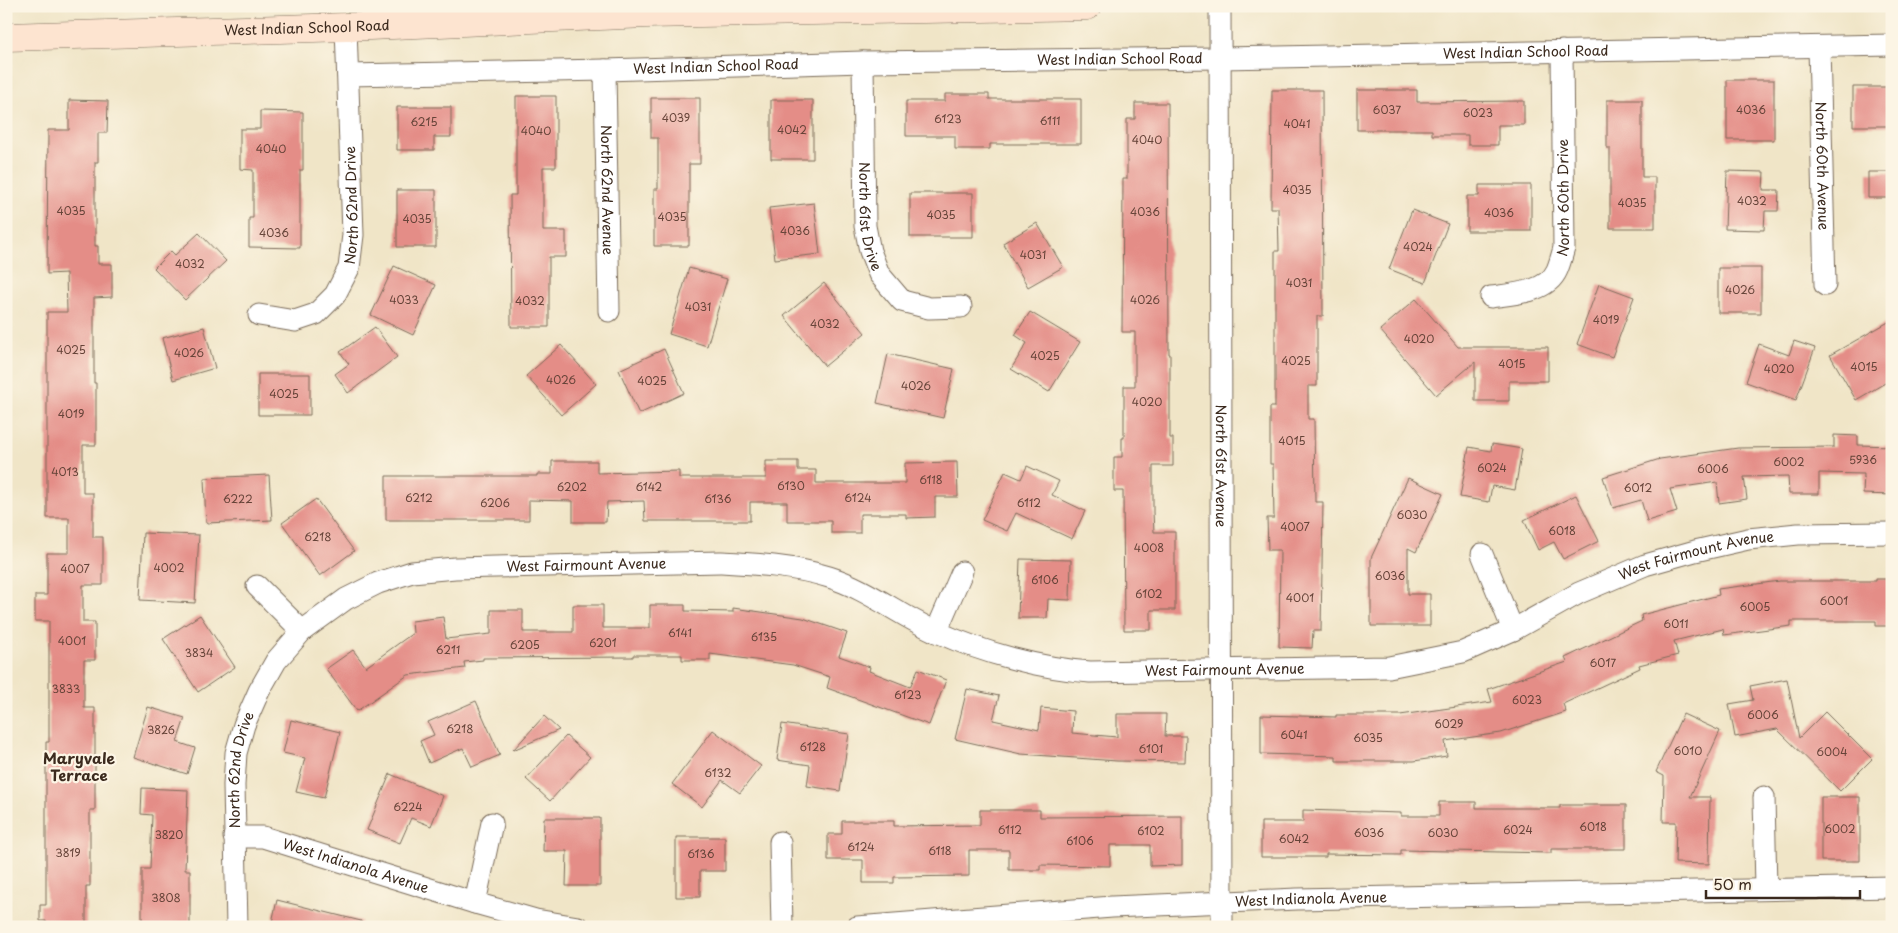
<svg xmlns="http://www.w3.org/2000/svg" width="1898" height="933" font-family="'Playpen Sans',sans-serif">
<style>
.building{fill:#e48d87}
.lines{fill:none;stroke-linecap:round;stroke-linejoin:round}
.street-casing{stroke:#7a6b59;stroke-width:23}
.secondary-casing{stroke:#7a6b59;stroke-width:29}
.street{stroke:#fff;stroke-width:21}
.secondary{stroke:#fde4d0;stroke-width:28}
.labels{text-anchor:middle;stroke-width:4.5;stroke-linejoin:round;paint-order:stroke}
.number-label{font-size:11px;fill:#654338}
.street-label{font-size:14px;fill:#3b2a1e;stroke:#fcf5e5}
.neighbourhood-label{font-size:15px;font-weight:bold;fill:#3b2a1e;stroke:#fcf5e5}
</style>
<rect width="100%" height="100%" fill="#fcf5e5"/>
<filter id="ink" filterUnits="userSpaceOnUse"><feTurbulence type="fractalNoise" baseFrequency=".02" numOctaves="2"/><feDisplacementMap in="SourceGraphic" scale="10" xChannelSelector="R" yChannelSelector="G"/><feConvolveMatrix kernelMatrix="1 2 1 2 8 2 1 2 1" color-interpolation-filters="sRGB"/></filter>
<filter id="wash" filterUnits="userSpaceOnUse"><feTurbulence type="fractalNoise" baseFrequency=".0096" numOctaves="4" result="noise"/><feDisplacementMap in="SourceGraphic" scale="20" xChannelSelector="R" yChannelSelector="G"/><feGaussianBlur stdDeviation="1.12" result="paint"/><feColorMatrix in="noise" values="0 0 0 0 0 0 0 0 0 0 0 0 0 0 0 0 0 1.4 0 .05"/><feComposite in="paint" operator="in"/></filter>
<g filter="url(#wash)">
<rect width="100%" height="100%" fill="#f0e5c7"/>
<g id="blocks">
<!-- building -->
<path class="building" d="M1727,80h47v60h-47z
M1853,87h39v39h-39z
M1272,90h50l1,226h-6v70h-9v33h6l1,83h8l-2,129h-8l-1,17 -33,-1 1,-97h-12l-1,-32h7l-1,-54h-3v-57h5v-156h4l-1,-43h-7z
M1357,90h60v12l107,-1v24h-26v20h-30v-10h-36v-5h-75z
M945,94h44v5h92v45h-91v5h-35v-13h-49v-35h39z
M516,96h40v71h-13v64h23v26h-17v70h-38l-1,-132h6z
M651,98h49v66h-11v82h-35v-57h4v-51h-7z
M69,100l39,1 -1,32h-9v29h-3v84h3v18h14v33l-18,1v85h2v62h-13v48h10v44h10v48h-20v37h12v38h-11v48h11v102h-5v76h-4v41h-40v-6h-6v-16h6v-163h3v-121h-14v-26h12v-42h22v-35h-22v-206h20l-1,-39 -19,1 1,-144h21z
M771,100h42v59h-42z
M1607,100h35v77h13v51h-45v-80h-3z
M1135,103h33l1,251h1v84h3v28h-20v46l1,20h21v78h-24v20h-27l-1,-139h-9v-34h8v-19h2v-52h11v-54h-13l1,-153h4v-60h8z
M397,107h54v30h-17v13h-37z
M260,111l43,1v58h-3v78l-51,-1v-29h4v-48l-13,-1v-40h20z
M1727,171l37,1 -1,18h16l-1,21h-13l-1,19 -39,-1z
M1868,172h24v26h-24z
M1479,185h52v46h-64v-35h12z
M397,190h39v57h-39z
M910,193h63v44h-63z
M814,203l6,51 -45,5 -6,-51z
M1412,210l36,14 -23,59 -36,-14z
M1037,223l26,44 -35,20 -25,-44z
M199,233l27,28 -41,39 -31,-32 17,-17 4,4z
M394,266l42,19 -23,50 -42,-20z
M689,268l38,11 -20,67 -38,-12z
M1718,268h43v45h-43z
M824,283l41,50 -40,33 -41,-50z
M1599,284l35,13 -22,60 -35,-13z
M1416,299l42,48h90v34h-39v20h-34v-39l-39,33 -56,-65z
M1030,312l50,30 -31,50 -38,-23 16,-26 -12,-8z
M1892,320v59l-36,21 -26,-45z
M204,327l11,41 -42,12 -11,-42z
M375,327l22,30 -49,36 -13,-19 14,-10 -9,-12z
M1794,341l21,7 -19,52 -50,-18 13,-38 30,11z
M561,345l35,39 -35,31 -35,-39z
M664,349l20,44 -45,21 -20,-44z
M888,354l66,15 -11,49 -66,-15z
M258,374h52v41h-52z
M1834,435l24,1v9l34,1v49l-29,-1 1,-20 -45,-1v21h-30l-1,-18 -44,1 3,22 -28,4 -2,-21 -47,7 7,23 -30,9 -6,-21 -28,8 -10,-31 57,-18 78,-11 96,-1z
M1492,444l30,5 -7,41 -23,-4 -3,16 -29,-5 9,-50 22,4z
M552,461h45v12l82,-2v7h87v-17h32v9h18v13h89v-20l52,-1 1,35h-23v20l-29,1v-4h-46v19h-29v-12h-44v-19h-37v19h-105l-1,-20 -37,1 -1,20h-33v-21l-44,-1v20h-143v-44h151v-2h15z
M1027,466l32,15 -7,14 33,16 -13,28 -56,-26 -9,18 -25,-11 23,-48 16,7z
M269,475l3,45 -66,3 -2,-45z
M1408,478l35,16 -27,58 -8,-4v46h22v32h-59v-68z
M1576,495l23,46 -36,18 -9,-17 -16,8 -14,-30z
M316,499l38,52 -34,25 -38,-53z
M143,533l56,2 -4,68 -55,-3z
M1020,559l51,1 -1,40 -22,-1 -1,19h-29z
M1876,579h16v47h-16v-5h-85v5l-67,9 -1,-6 -49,12 4,14 -39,10 1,3 -77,36 3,8 -65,21 -56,8 2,15 -33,5h-78v-5l-75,-2v-39l75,2v-2h64l92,-13 -4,-13 79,-27 -2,-4 77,-37 -1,-6 78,-20 -1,-6 62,-8h96z
M573,605h30v23h47v-23h35v6l48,1v-4l70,10 44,15 -8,23 31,11 -1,4 41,16 8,-18 28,11 -17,45 -102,-37 3,-11 -37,-12 -83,-11v6h-28v-5h-49v2l-150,1v2l-19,2 1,6 -57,7 -51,36 -31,-42 27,-19 13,17 47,-34 -1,-12 31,-4 3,22 45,-5v-24h32v22h50z
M200,615l35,52 -37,25 -35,-53z
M1787,679l12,59 26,-26 47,47 -32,32 -63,-62 -42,8 -6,-33 24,-4 -3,-14z
M967,689l32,7 -6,24 46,10 2,-22 32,3 -1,22 45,4v-23h49l-1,22h21l-1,26 -68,-1 -96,-7 -66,-15z
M476,701l24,54 -28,12 -9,-19 -34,15 -9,-22 14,-6 -6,-13z
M148,707l37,11 -8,24 18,6 -8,26 -54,-17z
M1683,714l37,17 -30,66h20l-1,67 -34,-1 1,-41h-13l1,-46 -8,-4z
M544,716l15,14 -46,20z
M291,720l49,12 -16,66 -28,-6 9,-34 -22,-5z
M782,724l67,10 -9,57 -33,-5 3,-21 -33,-5z
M713,730l48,36 -21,27 -18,-13 -20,27 -30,-23z
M566,736l24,21 -40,44 -24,-22z
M390,774l53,22 -12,30 -20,-8 -11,25 -33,-13z
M142,788l46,2 -3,80h5v57h-48v-58h8l2,-54 -11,-1z
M1821,797h39v64h-39z
M1439,802h37v6h84v-3h66v44h-75v4l-150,-3v5l-75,-1v3h-65v-35h42v-12l98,3v3h38z
M980,810h60v7l142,-1v49l-32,1v-21h-40v21l-70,-1v5h-31v-20h-40v26l-75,1v6h-31v-23h-35v-26h14v-13h52v5l86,-1z
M544,818h56v68h-34l1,-35h-24z
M676,837h49v34h-25v26h-24z
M277,900l84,21v6h-90z"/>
</g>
</g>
<g filter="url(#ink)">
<use href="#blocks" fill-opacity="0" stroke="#7a6b59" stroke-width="1"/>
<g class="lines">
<!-- street casing -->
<g class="street-casing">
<g id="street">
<path id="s1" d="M1220,6l2,921"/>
<path id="s2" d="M1819,47l6,238"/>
<path id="s3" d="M863,62l2,164 5,25 9,23 23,27 27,7 32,-1"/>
<path id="s4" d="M605,70l4,241"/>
<path id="s5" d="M348,75l257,-5 258,-8 357,-4 672,-13"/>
<path id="s6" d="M1491,297c21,-3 56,-4 66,-27 3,-7 5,-15 7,-22l-2,-197"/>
<path id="s7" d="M259,315l36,6 21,-7 19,-19 14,-27 4,-33 -7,-208"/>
<path d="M1482,554l31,76"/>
<path d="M257,586l45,45"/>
<path d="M936,632l26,-60"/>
<path d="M1764,797l2,92"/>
<path id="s8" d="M234,837h29l212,66 61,17 42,7"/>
<path d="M780,842l2,85"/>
<path d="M475,903l17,-80"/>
<path id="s9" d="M237,927l-3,-142 2,-32 8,-28 15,-34 17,-30 26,-30 44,-32 32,-16 34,-11 43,-4 265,-6c36,2 74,4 109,15 39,12 71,39 108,55 47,21 102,36 153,40l299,-5 74,-15 50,-22 66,-37 66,-28 50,-14 53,-12 50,-5 94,-1"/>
<path id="s10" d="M857,927l255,-20 185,-8 595,-12"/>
</g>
</g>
<!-- secondary casing -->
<g class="secondary-casing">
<g id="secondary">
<path id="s11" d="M6,37l340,-10 300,-13 441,-8"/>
</g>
</g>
<!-- street -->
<use href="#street" class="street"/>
<!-- secondary -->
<use href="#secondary" class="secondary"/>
</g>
</g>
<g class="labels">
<!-- number labels -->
<g class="number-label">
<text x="1387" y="114">6037</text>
<text x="1751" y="114">4036</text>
<text x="1478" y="117">6023</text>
<text x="676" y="122">4039</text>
<text x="948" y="123">6123</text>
<text x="1050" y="125">6111</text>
<text x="424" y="126">6215</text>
<text x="1297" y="128">4041</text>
<text x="792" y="134">4042</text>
<text x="536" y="135">4040</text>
<text x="1147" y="144">4040</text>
<text x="271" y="153">4040</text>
<text x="1297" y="194">4035</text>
<text x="1752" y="205">4032</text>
<text x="1632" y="207">4035</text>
<text x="71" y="215">4035</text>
<text x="1145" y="216">4036</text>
<text x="1499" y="217">4036</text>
<text x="941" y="219">4035</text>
<text x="672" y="221">4035</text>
<text x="417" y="223">4035</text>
<text x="795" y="235">4036</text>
<text x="274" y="237">4036</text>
<text x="1418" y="251">4024</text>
<text x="1033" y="259">4031</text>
<text x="190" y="268">4032</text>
<text x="1299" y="287">4031</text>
<text x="1740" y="294">4026</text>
<text x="404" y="304">4033</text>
<text x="1145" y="304">4026</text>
<text x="530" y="305">4032</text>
<text x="698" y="311">4031</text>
<text x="1606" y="324">4019</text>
<text x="825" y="328">4032</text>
<text x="1419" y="343">4020</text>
<text x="71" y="354">4025</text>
<text x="189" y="357">4026</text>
<text x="1045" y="360">4025</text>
<text x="1296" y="365">4025</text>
<text x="1512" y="368">4015</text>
<text x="1864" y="371">4015</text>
<text x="1779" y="373">4020</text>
<text x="561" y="384">4026</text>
<text x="652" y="385">4025</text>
<text x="916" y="390">4026</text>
<text x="284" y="398">4025</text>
<text x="1147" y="406">4020</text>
<text x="71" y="418">4019</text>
<text x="1292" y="445">4015</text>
<text x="1863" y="464">5936</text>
<text x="1789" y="466">6002</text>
<text x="1492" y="472">6024</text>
<text x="1713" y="473">6006</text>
<text x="65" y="476">4013</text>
<text x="931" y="484">6118</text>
<text x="791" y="490">6130</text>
<text x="572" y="491">6202</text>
<text x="649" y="491">6142</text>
<text x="1638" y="492">6012</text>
<text x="419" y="502">6212</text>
<text x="858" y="502">6124</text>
<text x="238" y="503">6222</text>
<text x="718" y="503">6136</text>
<text x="495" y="507">6206</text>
<text x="1029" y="507">6112</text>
<text x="1412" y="519">6030</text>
<text x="1295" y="531">4007</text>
<text x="1562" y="535">6018</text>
<text x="318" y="541">6218</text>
<text x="1149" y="552">4008</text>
<text x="169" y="572">4002</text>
<text x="75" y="573">4007</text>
<text x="1390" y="580">6036</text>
<text x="1045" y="584">6106</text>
<text x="1149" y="598">6102</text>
<text x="1300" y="602">4001</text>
<text x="1834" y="605">6001</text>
<text x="1755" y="611">6005</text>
<text x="1676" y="628">6011</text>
<text x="680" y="637">6141</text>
<text x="764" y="641">6135</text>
<text x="72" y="645">4001</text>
<text x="603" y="647">6201</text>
<text x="525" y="649">6205</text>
<text x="448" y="654">6211</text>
<text x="199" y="657">3834</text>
<text x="1603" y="667">6017</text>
<text x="66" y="693">3833</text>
<text x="908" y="699">6123</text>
<text x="1527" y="704">6023</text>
<text x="1763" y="719">6006</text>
<text x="1449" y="728">6029</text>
<text x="460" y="733">6218</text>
<text x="161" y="734">3826</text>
<text x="1294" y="739">6041</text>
<text x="1368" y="742">6035</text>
<text x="813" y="751">6128</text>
<text x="1151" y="753">6101</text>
<text x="1688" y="755">6010</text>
<text x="1832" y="756">6004</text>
<text x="718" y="777">6132</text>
<text x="408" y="811">6224</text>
<text x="1593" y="831">6018</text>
<text x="1840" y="833">6002</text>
<text x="1010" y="834">6112</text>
<text x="1518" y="834">6024</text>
<text x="1151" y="835">6102</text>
<text x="1369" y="837">6036</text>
<text x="1443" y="837">6030</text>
<text x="169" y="839">3820</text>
<text x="1294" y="843">6042</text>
<text x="1080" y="845">6106</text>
<text x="861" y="851">6124</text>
<text x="940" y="855">6118</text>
<text x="68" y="857">3819</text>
<text x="701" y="858">6136</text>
<text x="166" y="902">3808</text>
</g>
<!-- street labels -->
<g class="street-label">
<text dy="5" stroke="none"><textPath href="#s11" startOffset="301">West Indian School Road</textPath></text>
<text dy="5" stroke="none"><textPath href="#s5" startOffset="1178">West Indian School Road</textPath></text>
<text dy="5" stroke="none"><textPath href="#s5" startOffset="772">West Indian School Road</textPath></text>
<text dy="5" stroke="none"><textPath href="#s5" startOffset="368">West Indian School Road</textPath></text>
<text dy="5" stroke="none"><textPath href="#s2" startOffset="119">North 60th Avenue</textPath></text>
<text dy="5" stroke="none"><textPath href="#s4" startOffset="120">North 62nd Avenue</textPath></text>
<text dy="5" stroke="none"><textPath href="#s6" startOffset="148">North 60th Drive</textPath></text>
<text dy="5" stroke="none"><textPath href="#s7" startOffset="179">North 62nd Drive</textPath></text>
<text dy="5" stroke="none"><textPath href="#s3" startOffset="155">North 61st Drive</textPath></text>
<text dy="5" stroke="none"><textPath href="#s1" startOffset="460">North 61st Avenue</textPath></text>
<text dy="5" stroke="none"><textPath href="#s9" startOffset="1768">West Fairmount Avenue</textPath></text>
<text dy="5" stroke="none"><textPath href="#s9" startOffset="615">West Fairmount Avenue</textPath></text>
<text dy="5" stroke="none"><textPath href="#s9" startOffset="1274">West Fairmount Avenue</textPath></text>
<text dy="5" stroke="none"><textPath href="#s9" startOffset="158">North 62nd Drive</textPath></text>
<text dy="5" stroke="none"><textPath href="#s8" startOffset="126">West Indianola Avenue</textPath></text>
<text dy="5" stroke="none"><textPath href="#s10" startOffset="455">West Indianola Avenue</textPath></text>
</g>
<!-- neighbourhood labels -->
<g class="neighbourhood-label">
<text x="79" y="764">Maryvale<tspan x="79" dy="17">Terrace</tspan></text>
</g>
</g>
<!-- margin -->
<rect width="1898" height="933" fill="none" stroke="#fcf5e5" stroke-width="25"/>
<!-- scale -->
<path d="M1706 890v8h154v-8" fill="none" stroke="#3b2a1e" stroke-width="2.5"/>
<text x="1713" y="890" font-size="15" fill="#3b2a1e" stroke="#fcf5e5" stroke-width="4" paint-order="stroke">50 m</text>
</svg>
